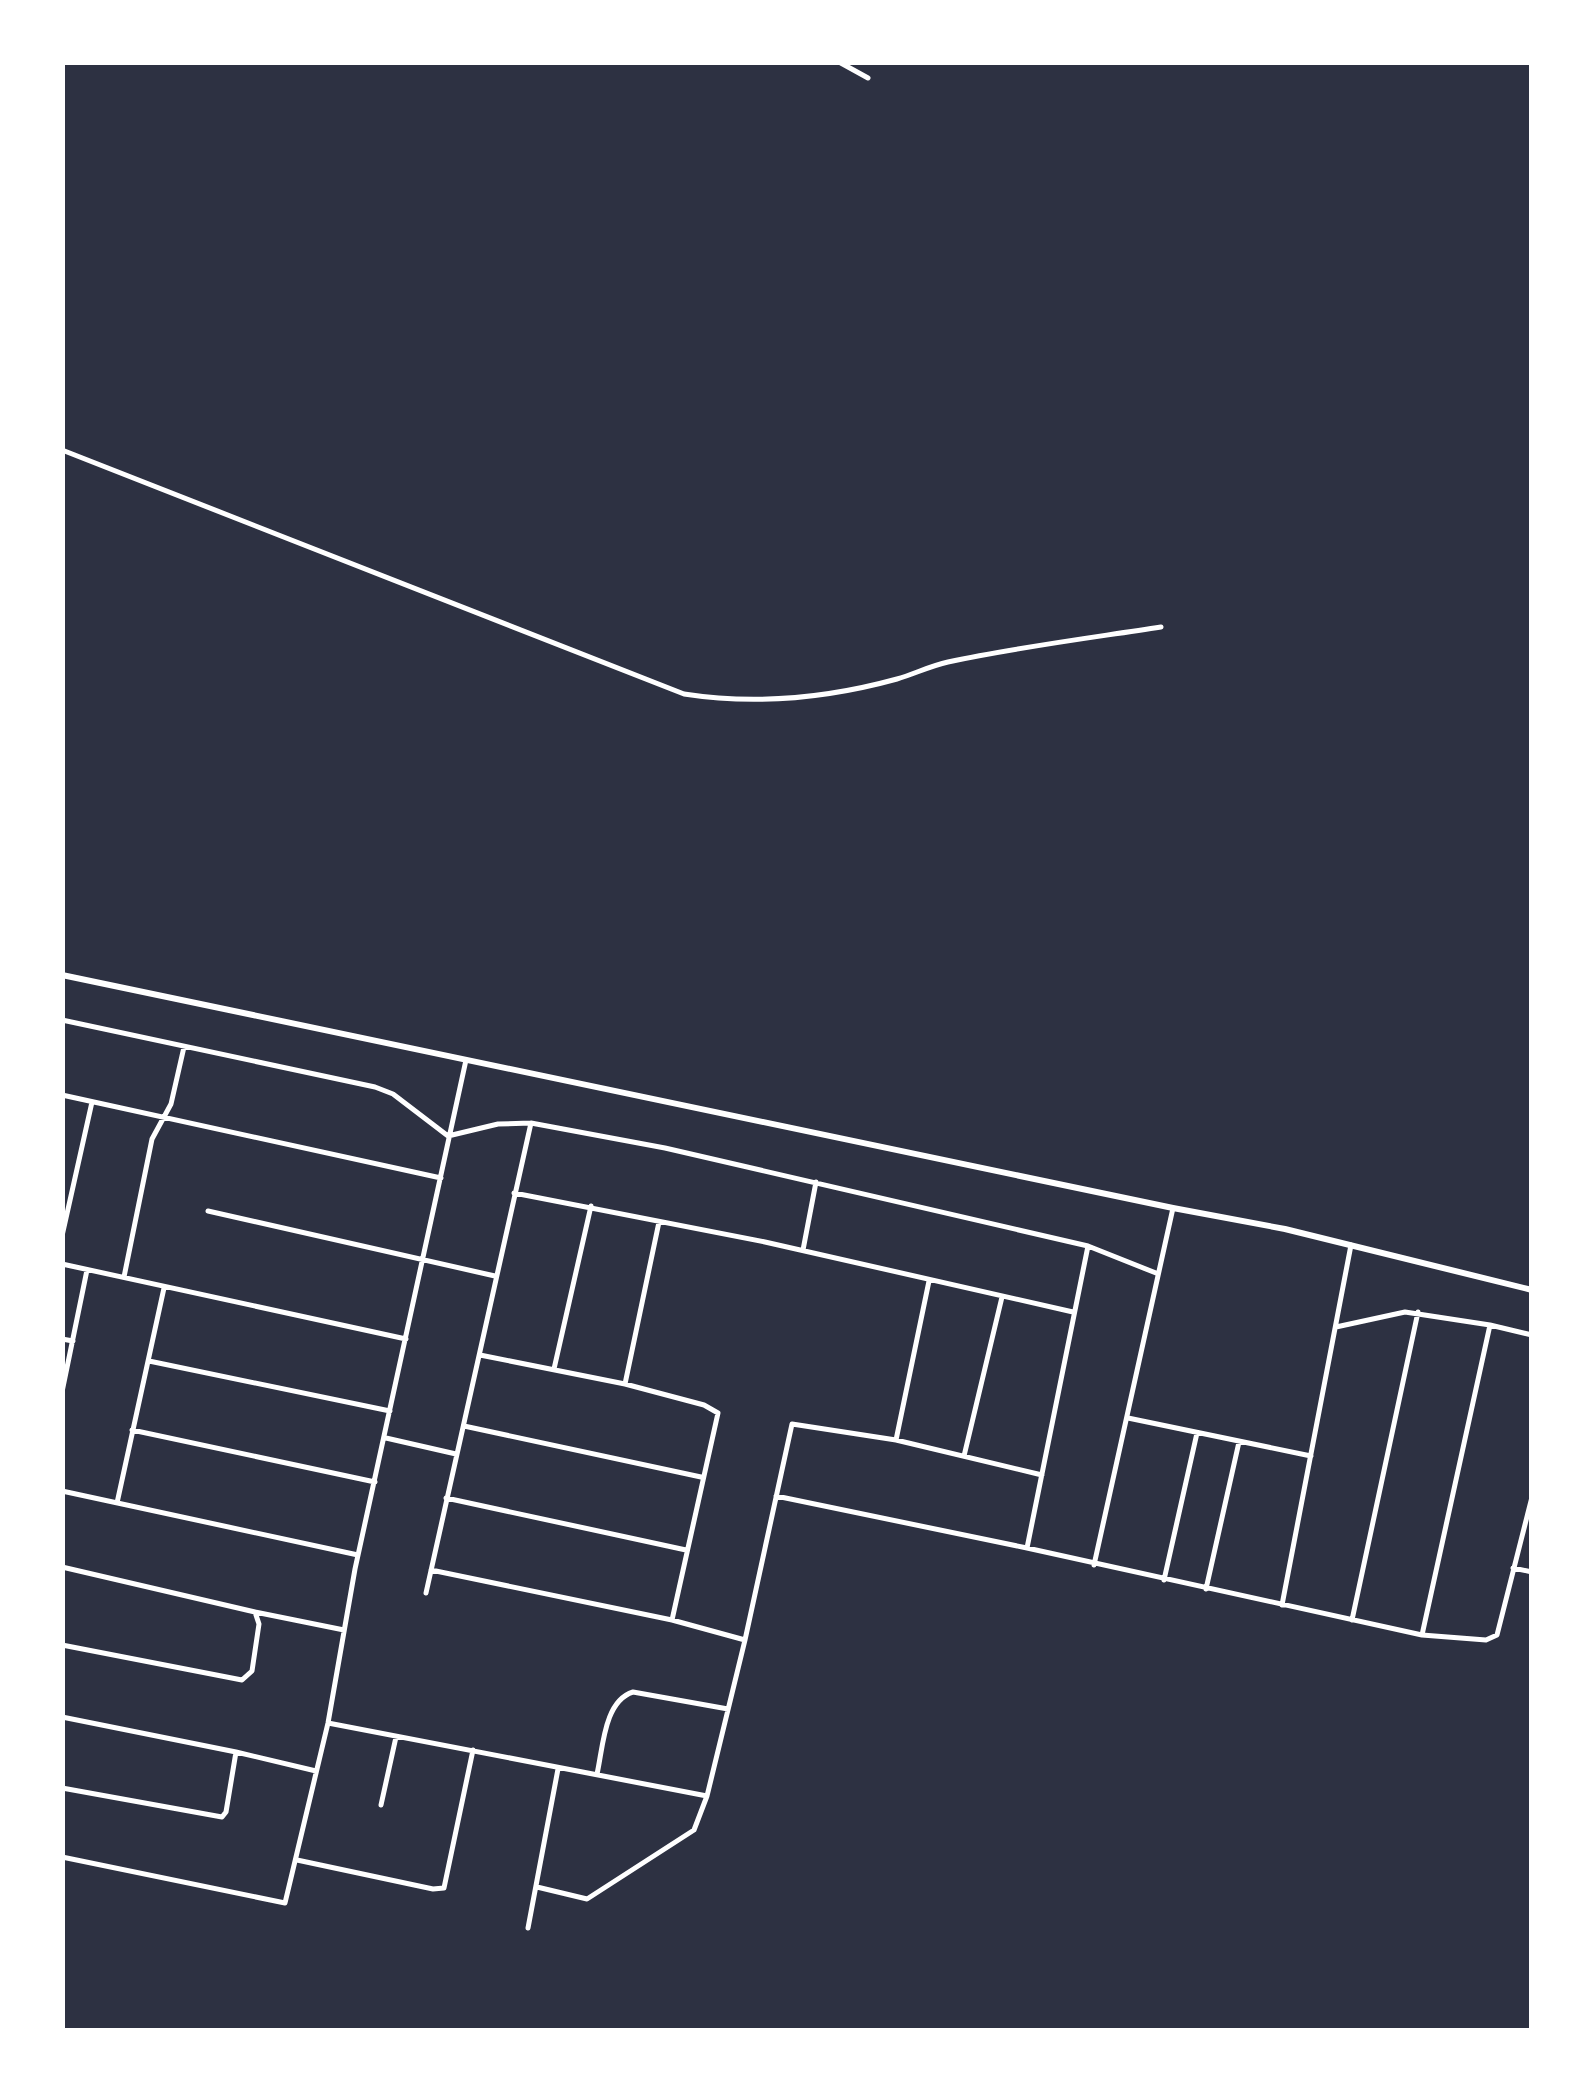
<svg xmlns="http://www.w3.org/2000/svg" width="1594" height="2093" font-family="Bitter,serif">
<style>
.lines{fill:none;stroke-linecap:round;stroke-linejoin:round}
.minor{stroke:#fff;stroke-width:5}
.tertiary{stroke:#fff;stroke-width:6}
</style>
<rect width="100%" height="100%" fill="#2d3142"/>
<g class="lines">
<!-- minor -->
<path class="minor" d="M839,62l29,16
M62,450l622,244c71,11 144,4 213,-15 17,-5 33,-13 51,-17 70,-15 142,-24 213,-35
M62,1020l313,67 18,7 55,42 50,-12 33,-1 -105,470
M62,1095l379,83
M531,1123l134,25 423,98 68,27
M514,1193l251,49 308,70
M208,1211l287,65
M62,1236l30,-134
M803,1250l13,-68
M62,1264l344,75
M124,1277l28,-138 19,-35 13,-57
M1490,1325l42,10
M1336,1327l69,-15 85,13 -68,310
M62,1339l11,2
M480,1355l145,29 79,21 14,8 -46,207
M149,1361l241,50
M554,1369l37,-163
M625,1384l34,-162
M62,1392l25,-122
M1128,1418l183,38
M464,1426l237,51
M132,1430l243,52
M386,1438l70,16
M896,1440l33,-159
M964,1456l38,-159
M62,1491l296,64
M776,1496l251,52 61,-302
M446,1498l240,52
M117,1503l47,-215
M1027,1548l395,87 64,5 11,-5 35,-138
M1094,1565l79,-357
M62,1567l193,45 4,12 -7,47 -10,9 -180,-35
M1513,1568l19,4
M431,1570l241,50 73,20
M1164,1580l33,-147
M1206,1589l33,-147
M1282,1605l69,-360
M255,1612l89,18
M1352,1620l66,-308
M62,1717l174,35 -10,60 -4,5 -160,-29
M328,1723l379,73
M236,1752l80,19
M597,1774c6,-26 7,-73 36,-82l95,17
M381,1805l15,-68
M62,1857l223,46 43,-180 27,-154 111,-509
M297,1860l136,29 11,-1 29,-138
M537,1887l50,12 107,-69 13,-34 38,-156 47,-216 104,16 146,35
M528,1928l30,-159"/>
<!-- tertiary -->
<path class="tertiary" d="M62,975l1111,233 112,21 247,61"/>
</g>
<!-- border -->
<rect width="1594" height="2093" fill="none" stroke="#ffffff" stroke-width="130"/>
</svg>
